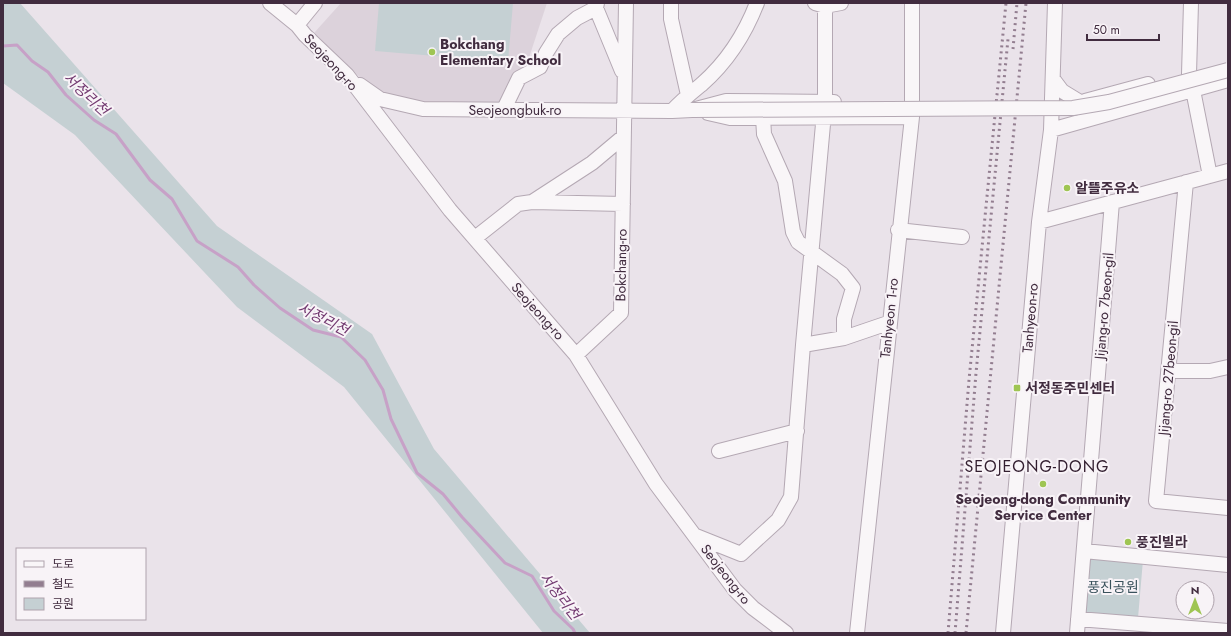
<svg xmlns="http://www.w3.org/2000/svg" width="1231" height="636" font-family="Jost,'Noto Sans KR',sans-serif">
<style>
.built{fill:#dcd2db}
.green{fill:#c5d0d3}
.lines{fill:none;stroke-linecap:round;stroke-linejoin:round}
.stream{stroke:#c7a1c7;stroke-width:3}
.minor-casing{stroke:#b4a8b3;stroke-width:16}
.minor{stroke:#f9f6f8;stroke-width:14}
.rail{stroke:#937e90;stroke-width:3;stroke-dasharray:2 4;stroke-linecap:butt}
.minor-bridge-casing{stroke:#b4a8b3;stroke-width:16;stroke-linecap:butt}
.minor-bridge{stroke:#f9f6f8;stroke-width:14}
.poi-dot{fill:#9fc553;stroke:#f8f3f7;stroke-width:1.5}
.labels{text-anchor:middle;stroke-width:4;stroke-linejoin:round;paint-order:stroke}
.poi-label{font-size:14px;font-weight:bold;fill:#412c3f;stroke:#f8f3f7;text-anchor:start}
.street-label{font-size:14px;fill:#412c3f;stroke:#f8f3f7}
.park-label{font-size:14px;fill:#3a525c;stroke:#f8f3f7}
.water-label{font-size:15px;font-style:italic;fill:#723970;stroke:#f8f3f7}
.quarter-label{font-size:16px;letter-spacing:1px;fill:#321e2f;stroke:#f8f3f7}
</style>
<rect width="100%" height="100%" fill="#eae3ea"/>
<!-- built -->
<path class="built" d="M341,3h206l-25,76 -16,30 -93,-3 -22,-8 -22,-12 -55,-53z"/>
<!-- green -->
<path class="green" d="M3,3h17l197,223 155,108 62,115 156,184h-47l-199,-246 -107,-80 -162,-172 -72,-52z
M379,3h134l-5,59 -133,-11z
M1088,556l55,4 -5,58 -55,-4z"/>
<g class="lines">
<!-- stream -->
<path class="stream" d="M3,46l14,-1 15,16 16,11 18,23 28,25 22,14 34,46 22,19 25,42 41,26 16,18 26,23 33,22 28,7 24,23 18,30 8,29 26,54 26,21 19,23 43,46 27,13 22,35 19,18 2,4"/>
<!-- minor casing -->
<g class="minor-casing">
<path id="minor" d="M270,3l27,22 8,10 42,40 103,135 126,145 80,129 79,106 18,18 33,25
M671,3v16l17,76
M815,3l10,3 16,-3
M596,8l26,63
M297,25l18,-22
M1189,74l2,-71
M1053,79l9,12 18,11
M360,85l20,14 43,10 249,2 20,-1 34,-9 108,1
M1193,90l17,86
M1085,101l63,-17
M504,109l15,-31 21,-11 6,-14 12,-19 19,-16 19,-10 1,-5
M672,111c9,-10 19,-18 30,-27 25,-22 43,-50 55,-81
M708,113l22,5 182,-1
M1051,130l177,-50
M1186,182l-30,319 72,7
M532,202l60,-39 31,-26
M1039,222l189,-51
M898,230l64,7
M475,238l43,-34 14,-2 91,2
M844,338l44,-15
M803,345l22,-243v-99
M576,355l45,-42 5,-310
M1169,371h41l18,-4
M719,451l78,-20
M696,536l45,18 37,-34 13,-23 12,-152 41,-7v-19l9,-31 -11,-14 -44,-32 -5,-10 -8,-51 -21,-47 -1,-17
M1084,551l144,14
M1078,619l150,12
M857,633l55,-516v-114
M1003,633l36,-411 12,-92 4,-127
M1077,633l35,-431"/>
</g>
<!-- minor -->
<use href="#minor" class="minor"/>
<!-- rail -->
<path class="rail" d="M1013,49l4,-46
M948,633l21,-253 37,-377
M955,633l21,-260 32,-334
M966,633l60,-630"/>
<!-- minor-bridge casing -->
<g class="minor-bridge-casing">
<path id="minor-bridge" d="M692,110l381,-2 36,-6 119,-32"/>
</g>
<!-- minor-bridge -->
<use href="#minor-bridge" class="minor-bridge"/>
</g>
<!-- markers -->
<g class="poi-dot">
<circle cx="432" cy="52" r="4"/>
<circle cx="1067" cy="188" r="4"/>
<rect x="1013" y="384" width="8" height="8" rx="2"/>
<circle cx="1043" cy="484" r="4"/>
<circle cx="1128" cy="542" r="4"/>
</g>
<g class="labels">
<!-- poi labels -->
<g class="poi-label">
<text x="440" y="49">Bokchang<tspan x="440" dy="16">Elementary School</tspan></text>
<text x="1075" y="193">알뜰주유소</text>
<text x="1025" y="393">서정동주민센터</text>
<text x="1043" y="504" text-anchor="middle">Seojeong-dong Community<tspan x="1043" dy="16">Service Center</tspan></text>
<text x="1136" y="547">풍진빌라</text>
</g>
<!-- street labels -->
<g class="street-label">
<text transform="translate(331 62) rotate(47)" y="5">Seojeong-ro</text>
<text x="515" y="115">Seojeongbuk-ro</text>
<text transform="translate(621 265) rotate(-89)" y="5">Bokchang-ro</text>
<text transform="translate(1104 306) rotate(-85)" y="5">Jijang-ro 7beon-gil</text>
<text transform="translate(538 311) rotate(48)" y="5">Seojeong-ro</text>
<text transform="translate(889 318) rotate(-84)" y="5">Tanhyeon 1-ro</text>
<text transform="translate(1030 318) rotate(-85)" y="5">Tanhyeon-ro</text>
<text transform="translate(1168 378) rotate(-85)" y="5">Jijang-ro 27beon-gil</text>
<text transform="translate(726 574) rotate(52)" y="5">Seojeong-ro</text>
</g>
<!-- park labels -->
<g class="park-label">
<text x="1113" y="592">풍진공원</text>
</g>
<!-- water labels -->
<g class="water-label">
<text transform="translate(86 94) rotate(43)" y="5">서정리천</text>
<text transform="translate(323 319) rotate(27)" y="5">서정리천</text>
<text transform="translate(560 596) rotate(52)" y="5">서정리천</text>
</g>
<!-- quarter labels -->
<g class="quarter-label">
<text x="1037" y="472">SEOJEONG-DONG</text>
</g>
</g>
<!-- border -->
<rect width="1231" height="636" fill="none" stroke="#412c3f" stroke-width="8"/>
<!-- legend -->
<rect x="16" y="548" width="130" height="72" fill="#f8f3f7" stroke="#afa3ad"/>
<rect x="24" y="561" width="20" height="6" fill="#f9f6f8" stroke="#afa3ad"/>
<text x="52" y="568" font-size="12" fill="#412c3f">도로</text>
<rect x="24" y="581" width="20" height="6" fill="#937e90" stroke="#afa3ad"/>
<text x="52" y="588" font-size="12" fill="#412c3f">철도</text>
<rect x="24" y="598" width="20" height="12" fill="#c5d0d3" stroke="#afa3ad"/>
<text x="52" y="608" font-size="12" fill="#412c3f">공원</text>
<!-- north arrow -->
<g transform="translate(1195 600)"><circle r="19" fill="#f8f3f7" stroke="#afa3ad"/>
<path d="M0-3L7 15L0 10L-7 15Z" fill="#9fc553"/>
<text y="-6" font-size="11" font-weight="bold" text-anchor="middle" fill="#412c3f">N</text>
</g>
<!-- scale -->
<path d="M1087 34v6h72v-6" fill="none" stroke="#412c3f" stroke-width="2"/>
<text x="1093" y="34" font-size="12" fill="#412c3f" stroke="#f8f3f7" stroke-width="3" paint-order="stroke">50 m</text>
</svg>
